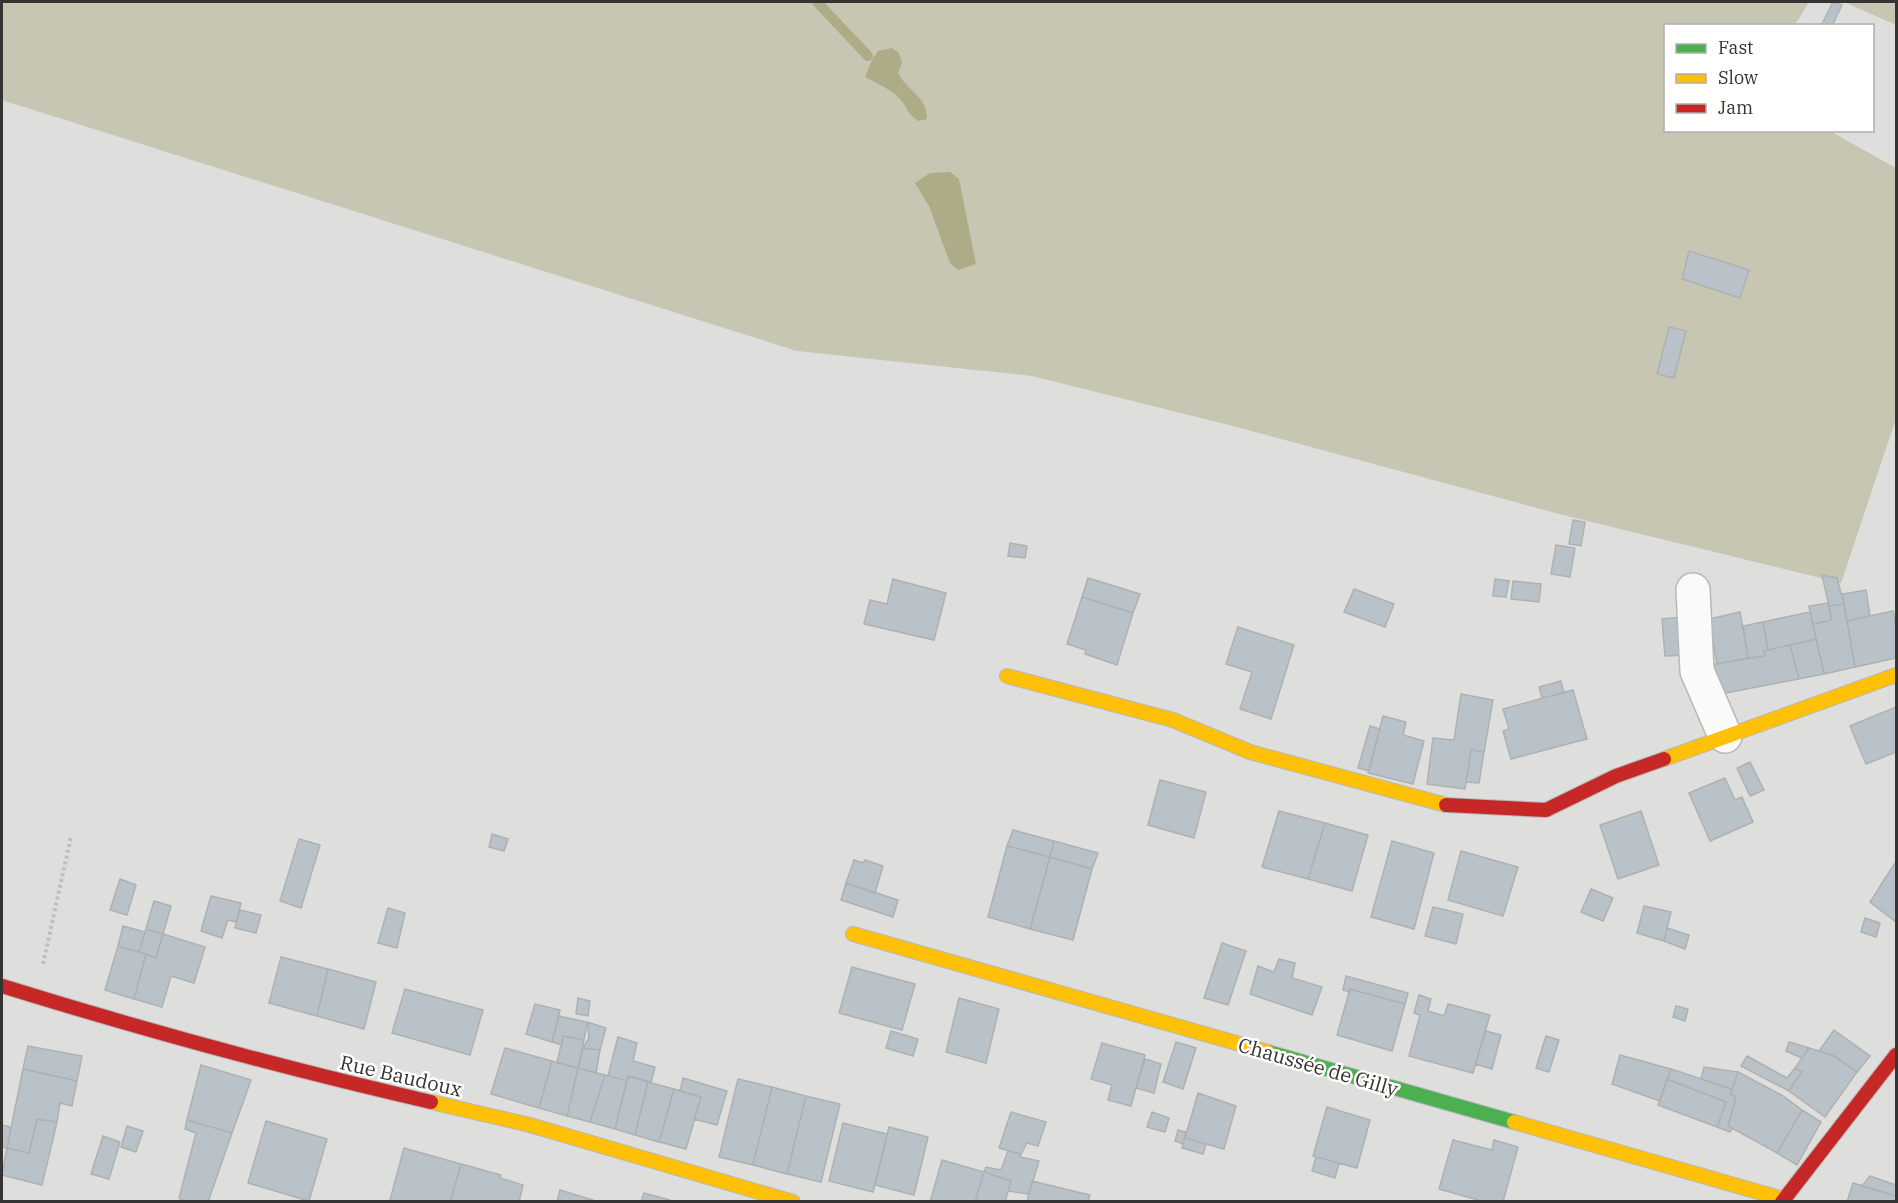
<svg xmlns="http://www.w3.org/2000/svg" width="1898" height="1203" font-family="'IBM Plex Serif',serif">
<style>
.green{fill:#c7c6b3}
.water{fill:#aeac86}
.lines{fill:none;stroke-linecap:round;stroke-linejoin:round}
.stream{stroke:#aeac86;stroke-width:10}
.building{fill:#b9c2c9;stroke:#afb0b0;stroke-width:1.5}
.street-casing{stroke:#b8b8b7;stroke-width:36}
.fast-casing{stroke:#b8b8b7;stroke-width:16}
.slow-casing{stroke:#b8b8b7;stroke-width:16}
.jam-casing{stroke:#b8b8b7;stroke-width:16}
.path{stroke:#bebebd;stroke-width:4;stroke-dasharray:3 3;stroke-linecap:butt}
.street{stroke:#fafafa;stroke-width:33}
.fast{stroke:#4caf50;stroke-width:14}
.slow{stroke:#ffc107;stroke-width:14}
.jam{stroke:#c62828;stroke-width:14}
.labels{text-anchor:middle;stroke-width:5;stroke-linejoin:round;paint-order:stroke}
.street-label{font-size:20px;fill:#353433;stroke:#fffffe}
</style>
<rect width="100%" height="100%" fill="#dededd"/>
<!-- green -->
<path class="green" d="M2,2h1807l-14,23 -129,1v104l164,1 66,37v251l-55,164 -282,-69 -330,-89 -197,-49 -235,-25 -795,-251z
M1844,2h52v23z"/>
<!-- water -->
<path class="water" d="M892,48l7,5 3,10 -4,10c10,19 29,23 29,46l-8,2c-14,-9 -10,-12 -19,-22 -9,-10 -24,-16 -35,-22l7,-17 6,-9z
M950,172l9,7 17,85 -18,6 -8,-7 -21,-57 -14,-23 15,-10z"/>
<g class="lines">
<!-- stream -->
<path class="stream" d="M817,2l51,54"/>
</g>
<!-- building -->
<path class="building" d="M1833,2l9,3 -10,21h-11z
M1689,251l60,19 -9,28 -58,-19z
M1669,327l17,4 -12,47 -17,-4z
M1573,520l12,2 -4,24 -12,-2z
M1010,543l17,3 -2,12 -17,-2z
M1556,545l19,3 -5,29 -19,-3z
M1822,575l15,3 7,26 -15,2z
M1088,578l52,16 -7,19 -51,-16z
M893,579l53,14 -12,47 -70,-16 6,-24 17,4z
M1495,579l14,2 -3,16 -13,-1z
M1513,581l28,3 -2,18 -28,-3z
M1354,589l40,15 -9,23 -41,-15z
M1866,590l4,26 -23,5 -5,-27z
M1082,597l51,16 -16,52 -32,-11 1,-4 -19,-6z
M1828,603l4,17 -19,4 -4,-18z
M1844,604l11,63 -31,7 -11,-50 19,-4 -3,-14z
M1893,611l3,15v32l-41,9 -8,-46z
M1740,612l8,46 -31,6 -8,-45z
M1810,612l6,27 -48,11 -5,-28z
M1685,617l2,38 -22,1 -3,-37z
M1763,622l5,28 -4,1 1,5 -17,2 -5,-32z
M1238,627l56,18 -23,74 -31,-10 12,-37 -26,-8z
M1816,639l8,35 -25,5 -9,-34z
M1790,645l9,34 -79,15 -6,-30 51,-8 -1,-5z
M1561,681l3,12 -22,5 -3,-11z
M1573,690l14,49 -76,20 -8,-28 6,-2 -6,-20z
M1461,694l32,6 -9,52 -13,-2 -6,39 -38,-5 6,-46 21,2z
M1896,707v45l-30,12 -16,-38z
M1383,716l23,6 -3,13 21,6 -11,43 -45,-11z
M1370,726l10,3 -11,42 -11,-3z
M1471,750l13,2 -5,31 -13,-1z
M1750,762l14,28 -14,6 -13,-28z
M1725,778l10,22 7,-3 11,25 -43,19 -21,-48z
M1160,780l46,12 -12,46 -46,-13z
M1279,811l46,12 -17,56 -46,-12z
M1641,811l18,54 -41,14 -18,-54z
M1325,823l43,12 -16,56 -44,-12z
M1013,830l41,11 -4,16 -43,-11z
M492,834l16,5 -4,12 -15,-4z
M299,839l21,6 -19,63 -21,-7z
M1054,841l44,12 -6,16 -42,-12z
M1392,841l42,12 -20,76 -43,-12z
M1007,846l43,11 -20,72 -42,-12z
M1461,851l57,16 -15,49 -55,-16z
M1050,857l42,12 -19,71 -43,-11z
M854,860l9,3 2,-3 18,6 -8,27 -29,-10z
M1895,863l1,1v58l-26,-20z
M120,879l16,6 -9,30 -17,-5z
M846,883l52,17 -5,17 -52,-17z
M1591,889l22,9 -10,23 -22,-9z
M211,896l30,7 -5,19 -8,-2 -6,18 -21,-7z
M154,901l17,5 -8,28 -17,-5z
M1644,906l27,6 -7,29 -27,-8z
M1433,907l30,7 -7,30 -31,-8z
M388,908l17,5 -8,35 -19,-5z
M240,910l21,5 -5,18 -21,-5z
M1865,918l15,5 -4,14 -15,-5z
M123,926l22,6 -6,20 -21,-6z
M1667,928l22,7 -4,14 -21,-8z
M146,929l17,5 -7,24 -17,-6z
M163,934l42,13 -11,36 -23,-7 -9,31 -28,-8 12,-45 10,4z
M1222,943l24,8 -18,54 -24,-7z
M118,946l28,8 -12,45 -29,-9z
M281,957l47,12 -11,47 -48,-13z
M1279,959l16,4 -3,15 30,9 -10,28 -62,-21 8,-28 16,6z
M852,967l63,17 -13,46 -63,-17z
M328,969l48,13 -12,47 -47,-13z
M1346,976l62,17 -3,11 -55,-15v3l-7,-2z
M405,989l78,21 -13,45 -78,-22z
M1350,989l55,15 -13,47 -55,-16z
M1419,995l12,4 -3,12 16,5 4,-12 42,11 -17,58 -64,-17 11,-41 -6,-2z
M578,998l12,3 -2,15 -12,-2z
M959,998l40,11 -13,54 -40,-11z
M535,1004l25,6 -8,32 -26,-8z
M1676,1006l12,3 -3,12 -12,-4z
M559,1016l28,6 -3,18 -21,-4 -1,9 -10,-3z
M587,1022l19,6 -6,22 -17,-2 6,-10z
M1834,1030l36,26 -13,16 -25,-17 -13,-4z
M891,1031l27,8 -5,17 -27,-8z
M1486,1031l15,4 -9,34 -17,-5z
M563,1036l21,4 -6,28 -21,-5z
M1546,1036l13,4 -10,32 -13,-4z
M618,1037l19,6 -4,18 22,6 -4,15 -23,-6 -1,5 -19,-5z
M1176,1042l20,6 -13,41 -20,-7z
M1789,1042l20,6 -7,10 -16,-7z
M1102,1043l43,12 -14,51 -23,-6 4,-15 -21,-6z
M28,1046l54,10 -5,25 -54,-12z
M505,1048l47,13 -13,47 -48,-14z
M583,1048l17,2 -4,23 -18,-5z
M1809,1048l23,7 25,17 -32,45 -36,-26 13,-19 -7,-4z
M1620,1055l51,14 -11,32 -48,-17z
M1747,1056l40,22 8,-10 7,4 -13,19 -48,-25z
M1145,1059l16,5 -7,29 -18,-5z
M552,1061l26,7 -11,48 -28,-8z
M201,1065l50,15 -19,53 -45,-13z
M1704,1067l34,5 -6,17 -31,-10z
M578,1068l27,7 -15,47 -23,-6z
M23,1069l54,12 -5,25 -12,-3 -3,19 -20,-3 -8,34 -22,-5z
M1671,1069l61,20 -2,5 6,3 -8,29 4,2 -2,4 -13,-5 9,-25 -59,-23z
M1738,1072l45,24 19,14 -25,43 -49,-27 8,-29 -6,-3z
M605,1075l22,6 -12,48 -25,-7z
M628,1076l20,6 -13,53 -20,-6z
M683,1078l44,13 -10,34 -23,-6 7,-22 -21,-6z
M738,1079l34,8 -19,78 -34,-8z
M1667,1079l59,23 -9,25 -59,-22z
M648,1082l26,7 -15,53 -24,-7z
M772,1087l34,9 -19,78 -34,-9z
M674,1089l27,8 -15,52 -27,-7z
M1198,1093l38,13 -12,43 -39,-11z
M806,1096l34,8 -19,78 -34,-8z
M1327,1107l43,13 -13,48 -44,-12z
M1802,1110l19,12 -24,43 -20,-12z
M1011,1112l35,10 -8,24 -11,-3 -6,11 -22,-6z
M1152,1112l17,6 -4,14 -18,-5z
M37,1119l20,3 -15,63 -40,-10 5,-27 22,5z
M187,1120l45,13 -24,69h-21l-8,-4 17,-65 -11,-4z
M266,1121l61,18 -18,62 -61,-18z
M843,1123l44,11 -14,58 -44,-11z
M2,1125l9,2 -4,21 -5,-1z
M127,1126l16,5 -7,21 -15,-5z
M889,1127l39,10 -14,58 -39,-10z
M1178,1130l8,2 -3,12 -8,-3z
M103,1136l17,6 -11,37 -18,-5z
M1185,1138l21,6 -3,10 -21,-6z
M1453,1140l39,10 2,-10 24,7 -15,55h-18l-46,-13z
M404,1148l57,16 -11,38h-54l-6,-2z
M1008,1151l13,3 -1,3 19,4 -10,33 -21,-3 3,-10 -27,-9 2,-5 15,3z
M1316,1157l23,6 -4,15 -23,-7z
M942,1160l42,12 -9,30h-45z
M461,1164l40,11 -1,3 23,7 -4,17h-69z
M984,1172l27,9 -6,21h-30z
M1870,1176l26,9v11l-34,-10z
M1032,1181l58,14 -2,7h-61z
M1853,1183l43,13v6h-49z
M560,1190l36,11v1h-39z
M644,1193l26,7 -1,2h-28z"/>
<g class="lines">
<!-- street casing -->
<g class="street-casing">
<path id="street" d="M1693,590l4,81 28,65"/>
</g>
<!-- fast casing -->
<g class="fast-casing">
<path id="fast" d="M1268,1052l246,70"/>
</g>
<!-- slow casing -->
<g class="slow-casing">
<path id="slow" d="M1007,676l166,44 77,32 196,53
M1664,759l232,-84
M853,934l415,118
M431,1102l99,23 263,77
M1514,1122l269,77"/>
</g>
<!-- jam casing -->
<g class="jam-casing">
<path id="jam" d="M1446,805l100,5 70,-34 48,-17
M2,986c142,44 285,83 429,116
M1782,1202l114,-147"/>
</g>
<!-- path -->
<path class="path" d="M43,964l28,-127"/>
<!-- street -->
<use href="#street" class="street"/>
<!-- fast -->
<use href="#fast" class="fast"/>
<!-- slow -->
<use href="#slow" class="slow"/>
<!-- jam -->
<use href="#jam" class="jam"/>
</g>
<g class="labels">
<!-- street labels -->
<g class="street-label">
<text transform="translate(1318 1067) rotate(16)" y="7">Chaussée de Gilly</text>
<text transform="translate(401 1076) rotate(13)" y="7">Rue Baudoux</text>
</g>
</g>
<!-- border -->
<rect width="1898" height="1203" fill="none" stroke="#353433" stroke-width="6"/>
<!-- legend -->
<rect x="1664" y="24" width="210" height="108" fill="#fffffe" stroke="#aeaead" stroke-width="1.5"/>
<rect x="1676" y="44" width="30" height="9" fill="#4caf50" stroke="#aeaead" stroke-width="1.5"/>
<text x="1718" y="54" font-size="18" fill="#353433">Fast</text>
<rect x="1676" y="74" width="30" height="9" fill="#ffc107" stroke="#aeaead" stroke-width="1.5"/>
<text x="1718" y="84" font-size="18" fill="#353433">Slow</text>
<rect x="1676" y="104" width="30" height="9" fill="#c62828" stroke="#aeaead" stroke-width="1.5"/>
<text x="1718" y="114" font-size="18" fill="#353433">Jam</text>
</svg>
